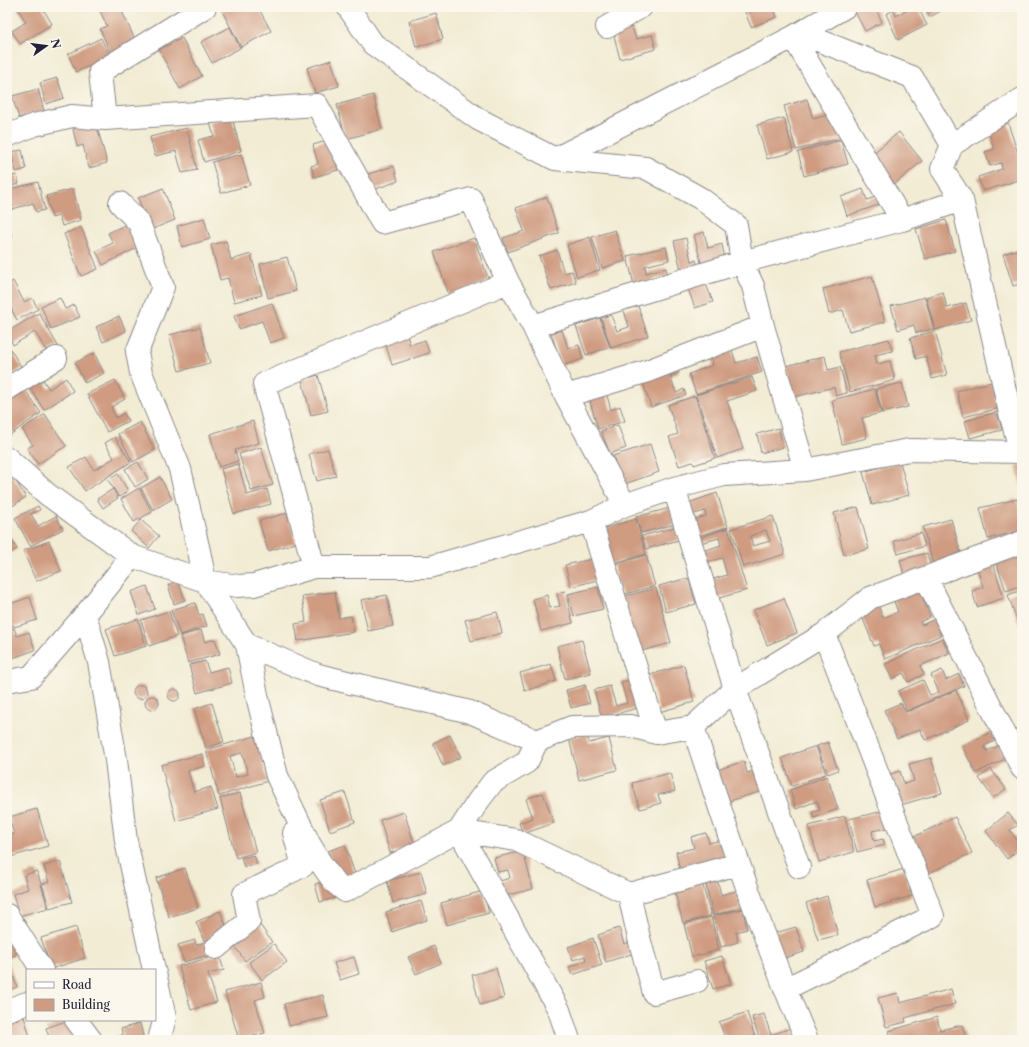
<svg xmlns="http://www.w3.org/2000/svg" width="1029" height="1047" font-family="'Libre Caslon Text',serif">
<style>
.building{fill:#cf9b81;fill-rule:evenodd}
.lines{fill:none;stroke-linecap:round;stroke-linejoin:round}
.minor-casing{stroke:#8a8788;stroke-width:24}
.minor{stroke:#fff;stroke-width:22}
</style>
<rect width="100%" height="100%" fill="#fbf7ec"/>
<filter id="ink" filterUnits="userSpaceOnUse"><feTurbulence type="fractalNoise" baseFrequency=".025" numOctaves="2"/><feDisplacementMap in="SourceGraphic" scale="8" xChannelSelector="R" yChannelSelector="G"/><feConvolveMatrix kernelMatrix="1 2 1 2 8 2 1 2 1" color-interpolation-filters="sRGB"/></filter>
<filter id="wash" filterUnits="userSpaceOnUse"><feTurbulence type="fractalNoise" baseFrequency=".012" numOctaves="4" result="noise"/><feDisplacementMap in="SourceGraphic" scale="16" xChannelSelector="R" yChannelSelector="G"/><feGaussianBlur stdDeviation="0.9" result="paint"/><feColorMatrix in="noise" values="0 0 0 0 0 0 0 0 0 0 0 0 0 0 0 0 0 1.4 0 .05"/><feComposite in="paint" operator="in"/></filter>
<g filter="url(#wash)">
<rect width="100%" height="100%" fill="#f2ecd4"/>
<g id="blocks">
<!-- building -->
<path class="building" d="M17,7h25l10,17 -32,20 -8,-13 14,-9z
M98,7h22l16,35 -25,12 -11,-25 7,-3z
M226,7h32l13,24 -30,16 -20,-38z
M743,7h30l4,10 -26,10z
M855,7h20l7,15 -17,9 -12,-23z
M906,7h12l9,18 -29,15 -12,-26 8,-4 2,6 11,-6z
M925,7h23l-18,10z
M436,13l7,26 -27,8 -7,-26z
M230,27l10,21 -28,15 -11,-21z
M632,27l4,12 16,-4 4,14 -36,10 -7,-27z
M101,38l9,18 -34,16 -8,-18z
M182,38l20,38 -22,13 -21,-39z
M331,60l8,26 -24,7 -8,-25z
M57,78l7,20 -18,6 -6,-21z
M38,89l6,22 -25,7 -7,-22z
M373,95l9,34 -36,10 -9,-34z
M807,99l6,20 22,-6 7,25 -46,12 -12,-44z
M232,117l9,34 -37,11 -6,-22 16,-4 -4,-13z
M784,118l9,34 -26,7 -10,-34z
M96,123l11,40 -18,5 -6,-23 -6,2 -4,-18z
M1008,123l14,43v13l-39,12 -5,-14 24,-8 -1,-6 -11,3 -5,-14 9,-3 -6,-20z
M187,128l10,42 -15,3 -6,-22 -21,5 -5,-19z
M899,132l23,29 -27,23 -24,-29z
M330,140l8,30 -24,7 -3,-11 7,-2 -5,-19z
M841,140l7,24 -44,12 -6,-24z
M22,150l4,19 -10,3 -5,-20z
M241,154l9,31 -29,8 -9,-31z
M394,166l4,15 -25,9 -5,-16z
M17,175l2,9 -12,3v-10z
M38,182l7,28 -9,2 -3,-9 -24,7 -2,-8v-12z
M163,188l12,32 -25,10 -12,-32z
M73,189l8,31 -19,6 -3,-10 -7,2 -6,-22z
M863,189l4,11 14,-5 3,8 -37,13 -6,-19z
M547,197l12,36 -51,19 -5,-14 21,-7 -8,-23z
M204,218l6,21 -28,8 -5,-21z
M946,220l9,31 -30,8 -9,-30z
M127,224l12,23 -36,18 -7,-14 17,-8 -5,-10z
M7,225l5,11 -5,3z
M81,227l17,42 -17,7 -17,-42z
M615,230l10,31 -23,7 -10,-31z
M704,232l4,16 14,-4 3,16 -23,6 -8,-31z
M590,237l10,33 -23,7 -10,-32z
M474,238l15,43 -40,14 -15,-43z
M686,238l5,23 5,-1 3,11 -17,3 -8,-33z
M226,241l5,19 20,-6 11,41 -28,7 -6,-24 -8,2 -9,-35z
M666,247l3,13 -24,6 1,7 20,-5 2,8 -34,9 -7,-29z
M1022,248v35l-9,3 -10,-32z
M557,250l7,23 8,-2 4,11 -25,8 -12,-34z
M287,257l9,34 -28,7 -8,-34z
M872,276l13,46 -36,9 -6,-21 -14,4 -6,-25z
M704,279l9,23 -18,6 -8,-22z
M13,281l11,21 8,-4 6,11 -21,11 -10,-19v-16z
M943,292l4,16 19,-5 5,17 -36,10 -9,-33z
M925,297l9,32 -18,4 -2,-8 -16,5 -7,-24z
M60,298l5,11 9,-4 6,12 -29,12 -10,-23z
M272,303l12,35 -14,5 -8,-22 -23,8 -5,-13z
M638,306l10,30 -37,12 -10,-30 10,-3 6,16 12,-4 -5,-17z
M39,313l19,33 -11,6 -12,-20 -22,13 -6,-13z
M119,316l7,15 -23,11 -7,-15z
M600,318l10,29 -24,8 -10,-29z
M200,327l10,36 -31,8 -10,-36z
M562,330l6,18 11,-3 4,14 -21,7 -11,-33z
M935,331l12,44 -15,4 -6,-23 -10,3 -6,-21z
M406,332l4,13 15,-5 4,13 -37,12 -8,-26z
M889,339l3,12 -17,4 2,9 13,-3 5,19 -45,12 -11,-40z
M7,344l15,24 -15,10z
M731,347l5,16 21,-6 5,15 -66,22 -7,-20 24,-9 -3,-11z
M94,353l10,20 -19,10 -10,-20z
M825,356l3,14 12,-3 7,26 -11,3 -2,-9 -40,10 -8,-31z
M678,368l1,5 -9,3 6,17 8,-4 2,6 -35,12 -9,-27z
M318,375l10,36 -17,4 -9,-35z
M752,377l5,14 -30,10 16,48 -26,9 -21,-63z
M42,378l7,11 17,-11 7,13 -29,19 -15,-24z
M115,380l10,19 -14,8 5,11 8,-5 4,8 -21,11 -20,-38z
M991,382l6,27 -34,8 -6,-26z
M902,383l6,24 -26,6 -6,-24z
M23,387l18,26 -34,24v-39z
M875,389l6,24 -19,5 5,20 -25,6 -10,-44z
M606,392l5,18 9,-4 5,15 -27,8 -9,-31z
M695,396l20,62 -21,7 -1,-3 -14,4 -10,-29 9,-3 -10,-29z
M997,412l5,18 -32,8 -5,-17z
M45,414l21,32 -28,18 -11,-16 6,-3 -11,-16z
M253,421l6,22 -24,7 3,11 -19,6 -9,-33z
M140,422l15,28 -22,12 -15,-28z
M618,425l8,23 -16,6 -9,-23z
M779,428l4,19 -22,6 -4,-19z
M115,437l16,25 -46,29 -16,-24 17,-10 8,13 20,-12 -9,-15z
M650,444l9,28 -37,13 -9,-29z
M261,447l12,38 -22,6 -12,-37z
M328,449l8,27 -19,5 -8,-27z
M138,462l10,17 -13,8 -10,-18z
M900,462l9,33 -37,10 -9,-33z
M238,464l9,31 20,-6 4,15 -37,10 -13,-45z
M1022,464v23h-1l-5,-21z
M7,468l19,29 -18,12 -1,-3z
M118,474l10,17 -9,6 -11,-17z
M160,477l12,22 -19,11 -12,-22z
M139,488l13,24 -18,10 -13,-23z
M113,489l5,9 -15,10 -6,-9z
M717,493l11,34 -30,9 -5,-16 13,-4 -1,-5 -14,4 -3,-12z
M1017,499l5,20v11l-34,9 -8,-31z
M38,506l2,4 -9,4 7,12 18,-10 7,13 -33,17 -15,-28z
M858,507l11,42 -25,6 -10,-42z
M670,508l5,16 -34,9 -5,-16z
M287,513l9,30 -28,8 -9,-30z
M773,516l12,38 -42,13 -12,-38zM766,530l4,11 -17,5 -3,-10z
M636,519l10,35 -35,10 -9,-35z
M951,519l11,38 -29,8 -10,-38z
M141,520l18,16 -10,12 -18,-17z
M675,527l4,13 -33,9 -4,-13z
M728,528l19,62 -31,9 -6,-19 17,-5 -5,-17 -18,5 -4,-11 21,-7 -2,-7 -19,5 -2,-5z
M7,531l10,18 -10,6z
M921,533l4,13 -27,8 -4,-13z
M49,541l12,30 -25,10 -13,-30z
M927,553l4,15 -27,7 -4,-15z
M1022,553v32l-16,6 -10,-29z
M646,555l9,31 -33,9 -9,-30z
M592,559l5,21 -26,7 -6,-22z
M993,563l11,35 -27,9 -5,-16 11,-4 -6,-18z
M688,578l8,26 -30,8 -7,-26z
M178,581l7,19 -11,4 -6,-19z
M147,586l8,23 -16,6 -8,-23z
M598,587l5,22 -29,7 -6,-22z
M656,588l15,55 -33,9 -16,-55z
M919,588l11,29 -10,5 2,3 13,-6 6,16 -56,24 -6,-15 -5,2 -14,-34 18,-7 5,13 15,-6 -5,-13z
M1022,590v32l-4,1 -10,-28z
M565,591l8,32 -32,8 -8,-32 14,-4 3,13 10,-2 -3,-13z
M335,592l4,26 12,-2 3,16 -56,9 -3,-17 11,-2 -4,-26z
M387,595l6,31 -25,5 -7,-31z
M30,597l7,23 -23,7 -1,-2 -6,2v-22z
M784,598l13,35 -30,12 -14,-35z
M195,603l4,12 4,-1 4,12 -27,9 -9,-25z
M169,611l8,25 -28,10 -8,-26z
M497,612l5,21 -31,8 -6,-21z
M138,619l8,27 -31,10 -9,-27z
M14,628l3,8 12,-4 6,18 -28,10v-30z
M201,630l4,12 10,-3 5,15 -32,9 -8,-27z
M942,638l7,15 -29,13 4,8 -16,8 -5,-9 -11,6 -7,-15z
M582,640l9,33 -26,6 -8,-33z
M205,661l4,11 19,-5 4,16 -35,10 -8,-28z
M551,664l5,17 -31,10 -5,-18z
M684,665l10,37 -35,10 -10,-37z
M942,670l4,10 13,-6 5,12 -57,25 -9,-20 25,-11 7,15 9,-3 -8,-17z
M634,679l7,28 -39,11 -8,-28 16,-4 6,20 11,-3 -6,-21z
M585,685l5,18 -19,5 -5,-18z
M133 692a7 7 0 1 1 14 0a7 7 0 1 1-14 0Z
M168 695a6 6 0 1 1 12 0a6 6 0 1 1-12 0Z
M956,690l13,30 -44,20 -5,-11 -23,10 -13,-29 17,-7 5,9z
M145 703a7 7 0 1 1 14 0a7 7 0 1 1-14 0Z
M212,703l12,39 -18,6 -12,-39z
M991,732l4,9 -11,5 3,5 11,-5 7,13 -29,14 -14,-27z
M587,733l2,10 20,-5 8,32 -38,10 -10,-42z
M450,735l11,22 -18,9 -10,-23z
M255,736l13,45 -49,15 -13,-46zM242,753l6,21 -12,3 -6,-21z
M828,742l10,28 -10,4 -11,-28z
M816,746l10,28 -34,12 -10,-28z
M202,754l3,12 -17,5 6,21 17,-5 7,22 -42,12 -15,-56z
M931,758l11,35 -45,13 -9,-31 12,-4 4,13 10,-3 -5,-17z
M744,761l3,12 13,-4 6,21 -40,12 -9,-32z
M991,769l15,20 -13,9 -14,-20z
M670,773l5,18 -17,4 3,8 -21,6 -8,-26z
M827,776l11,33 -24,9 -2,-6 8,-2 -3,-9 -21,8 -6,-19z
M345,792l10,30 -25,9 -10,-31z
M240,793l16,59 -20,6 -16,-60z
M543,793l11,30 -31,11 -4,-11 14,-5 -7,-19z
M37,809l11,37 -41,12v-21l7,-3 -5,-17z
M883,811l4,17 -15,3 2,10 9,-2 2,6 -28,7 -8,-33z
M404,812l11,33 -25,8 -10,-33z
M1008,813l10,12 -8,5 12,17 -15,12 -21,-28z
M845,816l9,36 -35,10 -10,-36z
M955,817l17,36 -43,20 -16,-36z
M706,833l3,10 12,-3 4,19 -45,11 -4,-18 18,-4 -3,-11z
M345,845l11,32 -17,6 -11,-32z
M523,851l10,38 -29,7 -4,-15 10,-3 -2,-8 -10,2 -4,-14z
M254,855l3,9 -13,3 -3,-9z
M60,861l12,41 -23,6 -7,-24 7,-2 -5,-16z
M185,868l13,40 -29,9 -13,-39z
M904,869l8,27 -37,11 -8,-27z
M37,871l11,37 -29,8 -6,-22 15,-5 -4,-14z
M421,872l6,22 -34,9 -6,-22z
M716,874l5,21 15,-4 5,17 -28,7 -9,-38z
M330,880l5,18 -15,4 -5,-18z
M702,882l9,34 -28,7 -9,-34z
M483,891l6,22 -42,12 -6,-22z
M827,896l11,39 -20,5 -12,-37z
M421,901l6,19 -35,12 -6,-20z
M743,909l4,20 -11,3 2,10 -17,5 -8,-31z
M220,911l8,19 -24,11 -8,-19z
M711,917l8,33 -27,7 -8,-33z
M258,922l14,20 -27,19 -14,-20z
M7,926l9,29 -9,3z
M76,927l9,31 -34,11 -10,-31z
M796,927l8,25 -26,8 -7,-26z
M619,928l5,16 10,-3 4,11 -32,10 -8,-27z
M593,938l9,27 -30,10 -3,-8 17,-6 -1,-5 -12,4 -5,-13z
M195,940l1,5 9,-3 4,13 -25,7 -6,-17z
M274,944l13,18 -25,18 -13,-18z
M434,946l7,17 -25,11 -8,-17z
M219,955l5,15 -16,4 9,28 -26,8 -12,-44z
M722,956l9,28 -18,5 -9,-28z
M354,957l5,17 -19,6 -6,-17z
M8,960l9,27 -10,4v-30z
M496,968l8,30 -24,7 -8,-30z
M261,982l4,15 -10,3 10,33 -26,7 -14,-48z
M951,989l4,15 -50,14 1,4 -20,5 -8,-29 20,-5 2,10z
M323,995l5,22 -39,9 -5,-22z
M747,1012l9,28h-30l-7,-18z
M764,1014l7,21 20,-7 4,12h-35l-8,-23z
M24,1017l7,23h-24v-18z
M937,1017l3,13 22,-5 4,13 -7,2h-68l-2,-9z
M69,1020l6,20h-25l-4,-12z
M140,1023l4,17h-32v-2l11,-3 -2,-6z"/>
</g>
</g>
<g filter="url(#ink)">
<use href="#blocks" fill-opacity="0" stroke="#8a8788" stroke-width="1"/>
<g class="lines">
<!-- minor casing -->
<g class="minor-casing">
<path id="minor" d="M348,7l25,37 105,75 77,40 91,9 54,30 36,27 6,37 11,24 10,40 42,144
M607,27l34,-20
M800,33l112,44 40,68
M793,37l109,183
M105,119l-5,-47 105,-65
M7,136l27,-11 38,-9 33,3 212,-14 65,118 89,-24 37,83
M555,159l238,-122 52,-30
M120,203l19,20 24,64 -26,65 4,21 39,96 19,82 6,30 42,64 11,55 19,76 32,67 13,22 13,18 10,8 114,-60 20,-31 14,-18 34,-20 10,-21 35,-14 59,-1 25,7 37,-6 42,-38 89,-55 46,-36 152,-56
M533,326l209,-64 160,-42 60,-20
M7,389l49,-31
M566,396l79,-24 118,-46
M1021,452l-11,-39 -48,-213 -20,-31 10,-24 70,-46
M7,458l40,36 85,62 73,25 33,5 16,-1 60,-18h116l161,-46 34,-16 49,-17 50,-13 81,-5 104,-20 113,2
M674,488l61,201 64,178
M591,521l65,212
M132,556l-47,59 14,47 17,98 10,81 28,129
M314,567l-50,-183 244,-102 25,44 33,70 59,109
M926,578l96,190
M247,645l71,30 152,37 67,29
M7,681l24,-4 54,-62
M693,727c35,106 69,211 114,313
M459,831l57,9 113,54 109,-30
M459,831l100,179 10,30
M629,894l10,44 15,55 43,-12
M7,915l35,55
M216,948l33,-27 -5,-27 59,-28 -9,-33
M155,973l10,45 -6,22
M785,989l148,-73 -109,-282
M7,1010l20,-7
M76,1020l15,20"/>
</g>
<!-- minor -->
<use href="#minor" class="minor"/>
</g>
</g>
<!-- margin -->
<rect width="1029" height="1047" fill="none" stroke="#fbf7ec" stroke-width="24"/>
<!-- legend -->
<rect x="26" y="969" width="130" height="52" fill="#fbf7ec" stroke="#a4a2a5"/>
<rect x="34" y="982" width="20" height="6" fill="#ffffff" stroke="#a4a2a5"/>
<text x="62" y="989" font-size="12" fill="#22223b">Road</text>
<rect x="34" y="999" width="20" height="12" fill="#cf9b81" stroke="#a4a2a5"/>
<text x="62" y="1009" font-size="12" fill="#22223b">Building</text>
<!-- north arrow -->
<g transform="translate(46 46) rotate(76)" stroke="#fbf7ec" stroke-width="3" paint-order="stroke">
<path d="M0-3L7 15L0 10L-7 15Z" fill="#22223b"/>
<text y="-6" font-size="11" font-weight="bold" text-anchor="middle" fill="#22223b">N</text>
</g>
</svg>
